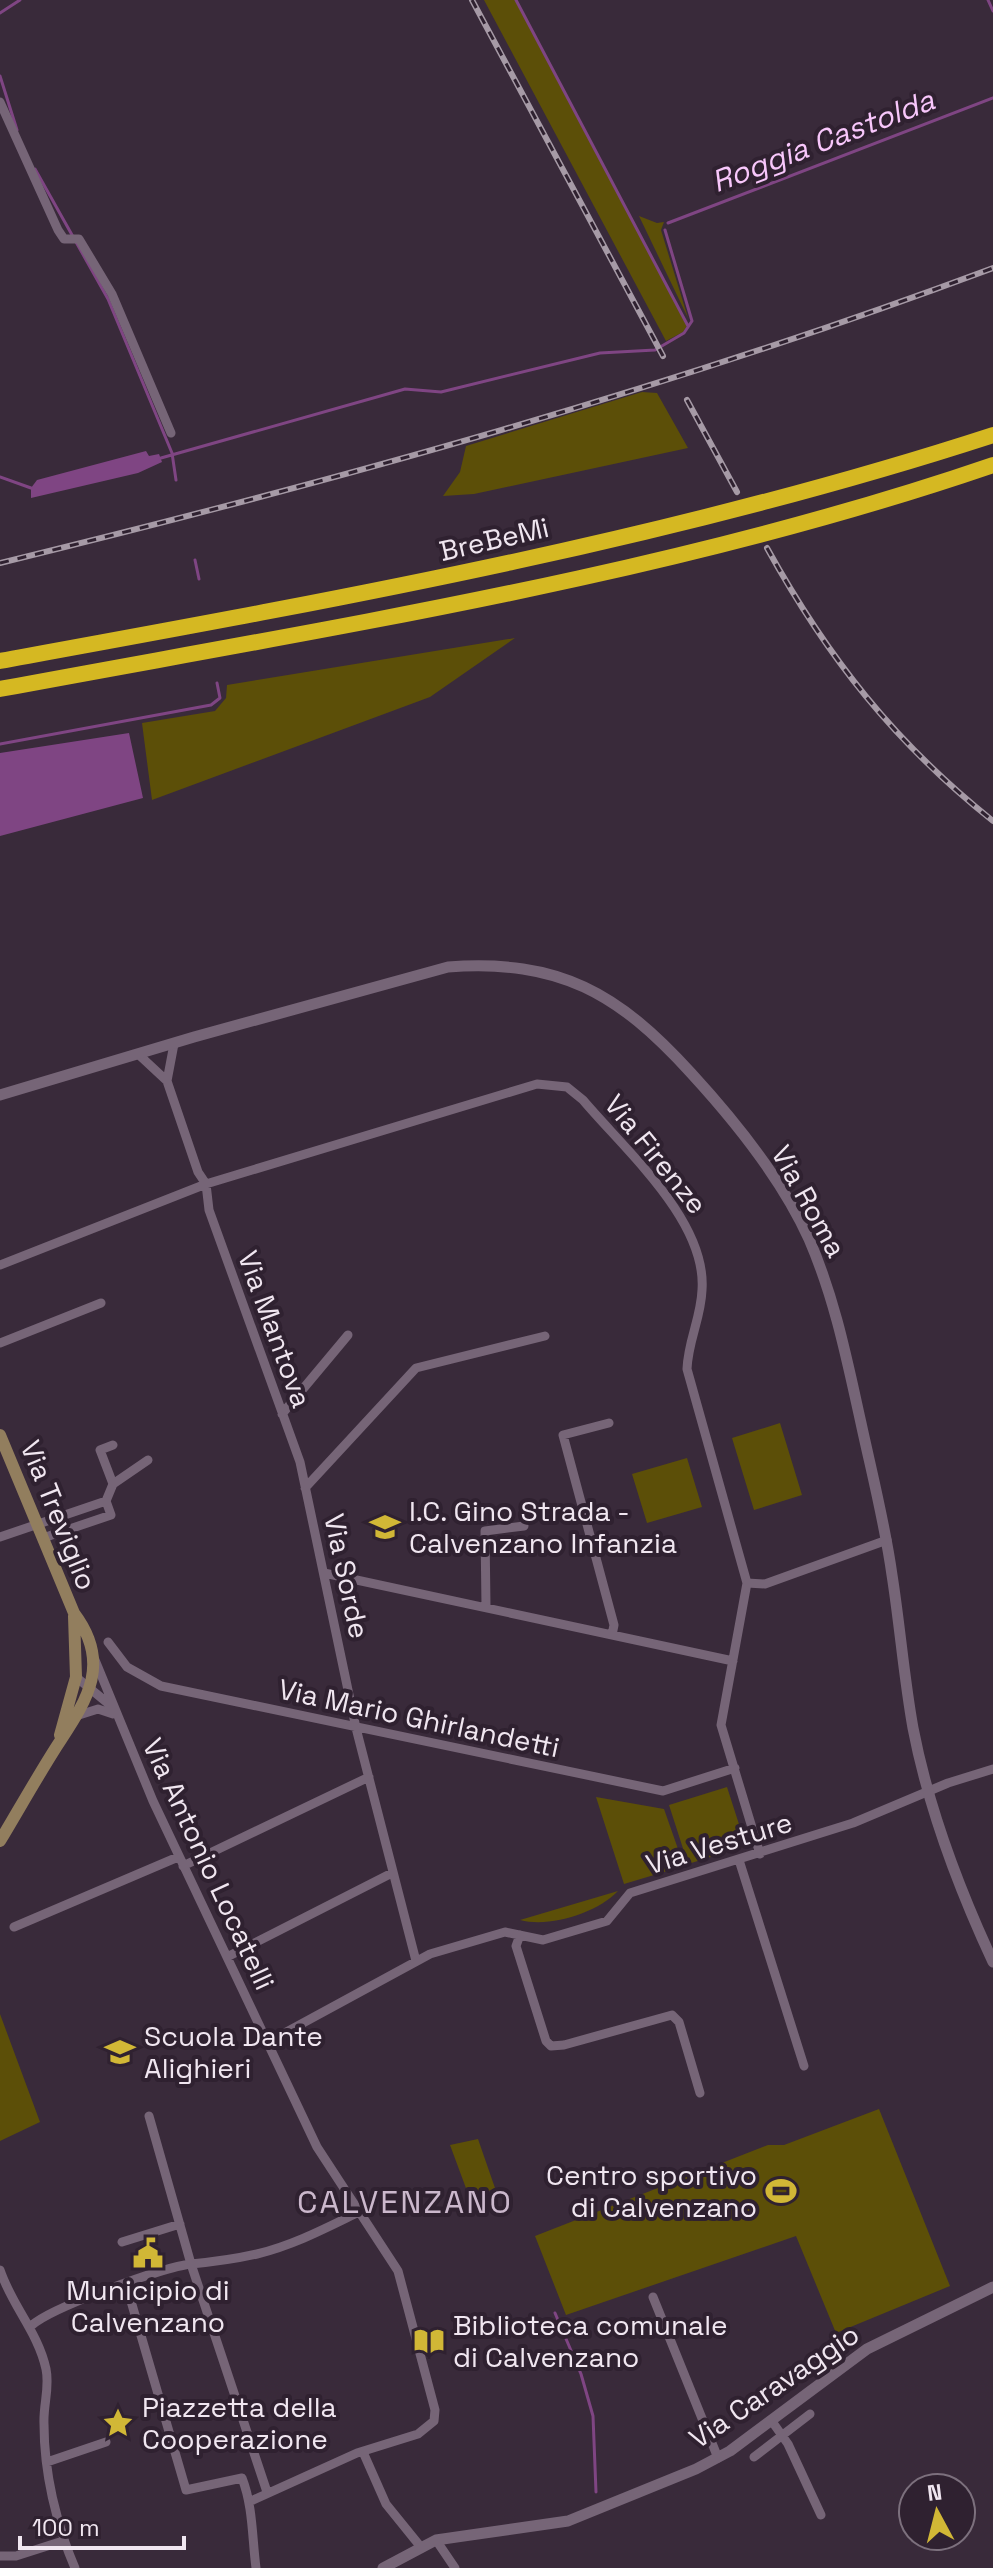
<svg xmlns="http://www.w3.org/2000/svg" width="993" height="2568" font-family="'Space Grotesk',sans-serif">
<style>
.green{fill:#5c4f08}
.water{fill:#7f4583}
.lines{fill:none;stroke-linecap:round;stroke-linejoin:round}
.stream{stroke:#7f4583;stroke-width:3}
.minor{stroke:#766577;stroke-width:9}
.tertiary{stroke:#766577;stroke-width:11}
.secondary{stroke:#927e5e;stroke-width:12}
.motorway{stroke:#d5b822;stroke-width:16}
.rail-casing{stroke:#a69aa6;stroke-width:6}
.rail{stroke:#2f2130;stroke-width:3;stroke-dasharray:9;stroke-linecap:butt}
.labels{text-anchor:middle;stroke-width:8;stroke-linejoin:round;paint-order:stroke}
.street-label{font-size:28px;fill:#f0e6f0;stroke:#2f2130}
.poi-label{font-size:28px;fill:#f0e6f0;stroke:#2f2130;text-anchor:start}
.water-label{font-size:30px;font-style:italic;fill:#f8c7fb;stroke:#2f2130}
.quarter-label{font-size:32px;letter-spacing:2px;fill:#cbb8cc;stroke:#2f2130}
</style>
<rect width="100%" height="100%" fill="#392a3a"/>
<!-- green -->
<path class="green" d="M484,0h31l172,326 -4,6 -17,9z
M639,216l18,7 7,-1 -3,8 27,88z
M642,392l15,1 31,55 -214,46 -31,2 17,-24 6,-26z
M515,638l-85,59 -278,103 -10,-77 73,-12 11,-13 1,-13z
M780,1423l22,72 -48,15 -22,-72z
M687,1458l15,49 -55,16 -15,-49z
M727,1787l19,59 -58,18 -19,-59z
M596,1797l68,12 20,57 -60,18z
M618,1891c-21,22 -68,37 -98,29z
M0,2014l40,108 -40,19z
M879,2109l71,177 -114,47 -40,-97 -230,79 -31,-79 233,-91h16z
M478,2139l17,49 -25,11 -20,-54z"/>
<!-- water -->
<path class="water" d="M146,451l3,5 10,-2 3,8 -24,11 -107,25v-10l6,-8z
M129,733l14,65 -143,38v-83z"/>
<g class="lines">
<!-- stream -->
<path class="stream" d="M516,0l172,326
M988,0l5,11
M0,13l20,-13
M0,76l17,54
M35,169l73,130 64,154 4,27
M668,223l325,-125
M161,458l244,-69 36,3 159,-39 55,-3 29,-17 8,-12 -27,-91
M0,477l31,11
M195,560l4,19
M0,744l211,-39 9,-7 -3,-15
M555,2313l26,61 12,42 3,76"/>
<!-- minor -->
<path class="minor" d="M0,102l58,128 6,9h15l33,55 59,139
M174,1044l-7,37 31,91 8,12 3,26 91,252 56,266 60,233
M138,1054l29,27
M0,1265l206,-81 331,-100 30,3 16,13c43,51 124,121 119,190 -1,28 -14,51 -15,79l60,214 -26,142 39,129
M0,1343l101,-40
M282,1414l66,-79
M609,1423l-46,12 51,190 -2,10
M113,1484l35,-24
M305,1488l111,-120 129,-32
M106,1501l7,-17 -13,-34 13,-5
M0,1537l106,-36 5,14 -68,23
M324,1573l409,88
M747,1583l18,1 122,-44
M486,1606l-1,-75 39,-5
M108,1642l19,25 34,19 502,105 72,-23
M95,1660l58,141 164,346 81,124 37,139 -1,11 -16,13 -61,19 -106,48
M76,1677l34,28
M79,1715l19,-6 15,5
M739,1860l65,206
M183,1866l186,-89
M14,1927l164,-70
M520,1935l-4,11 30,95 5,5 13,-1 108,-30 7,7 21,71
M227,1957l165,-84
M268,2042l162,-88 75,-22 38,8 64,-19 23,-28 223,-70 95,-40 45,-14
M149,2116l42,148 76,228
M122,2242l58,-18
M0,2270c12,36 38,62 46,99 4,19 -3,36 -2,55 0,48 12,100 31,144
M126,2284l60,206 56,-12c11,28 10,59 14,90
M653,2297l65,161
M31,2326c19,-18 132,-59 160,-62 22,-2 44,-5 66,-10 37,-9 69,-26 102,-42
M771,2420l17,24 33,71
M363,2452l23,52 34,42
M754,2457l56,-43
M47,2462l59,-20
M436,2540l19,28
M0,2556h16l47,-15"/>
<!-- tertiary -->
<path class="tertiary" d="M0,1095l194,-58 254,-70c112,-8 170,26 243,106 45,49 91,106 118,166 26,60 38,121 52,184 11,51 24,101 31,152 8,51 12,103 21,153 15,78 47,163 80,234
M383,2568l53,-28 132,-19 128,-52 34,-18 137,-102 126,-62"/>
<!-- secondary -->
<path class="secondary" d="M0,1435l74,178c40,53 10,91 -19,136 -19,30 -37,62 -55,92
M60,1735l16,-58 -2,-61"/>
<!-- motorway -->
<path class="motorway" d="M0,661c334,-61 670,-121 993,-226
M0,689c332,-62 672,-114 993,-224"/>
<!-- rail casing -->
<g class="rail-casing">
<path id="rail" d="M472,0l191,356
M687,400l50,92
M767,548c61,110 127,194 226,273
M0,563c336,-82 669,-174 993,-295"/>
</g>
<!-- rail -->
<use href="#rail" class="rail"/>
</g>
<!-- icons -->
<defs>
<g id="school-bare" transform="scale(2.4)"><path d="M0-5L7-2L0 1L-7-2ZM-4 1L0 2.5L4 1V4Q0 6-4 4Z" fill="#d1b736" stroke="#2f2130" stroke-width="2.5" paint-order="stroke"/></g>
<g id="stadium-bare" transform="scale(2.4)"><path d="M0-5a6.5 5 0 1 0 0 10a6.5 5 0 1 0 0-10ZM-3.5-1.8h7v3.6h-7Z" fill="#d1b736" stroke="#2f2130" stroke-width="2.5" paint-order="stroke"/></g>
<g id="civic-bare" transform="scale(2.4)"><path d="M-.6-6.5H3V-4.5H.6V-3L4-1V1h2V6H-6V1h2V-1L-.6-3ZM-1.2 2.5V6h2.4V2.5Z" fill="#d1b736" stroke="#2f2130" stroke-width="2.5" paint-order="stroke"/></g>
<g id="library-bare" transform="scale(2.4)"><path d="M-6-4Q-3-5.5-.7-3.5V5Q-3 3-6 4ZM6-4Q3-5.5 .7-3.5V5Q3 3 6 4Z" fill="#d1b736" stroke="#2f2130" stroke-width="2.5" paint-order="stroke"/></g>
<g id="sight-bare" transform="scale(2.4)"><path d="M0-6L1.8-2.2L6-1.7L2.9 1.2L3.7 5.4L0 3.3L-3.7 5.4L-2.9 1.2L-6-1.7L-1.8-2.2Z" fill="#d1b736" stroke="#2f2130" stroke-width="2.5" paint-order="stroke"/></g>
</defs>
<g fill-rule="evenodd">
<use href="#school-bare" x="385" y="1527"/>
<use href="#school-bare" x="120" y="2052"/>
<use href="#stadium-bare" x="781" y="2191"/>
<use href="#civic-bare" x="148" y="2253"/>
<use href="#library-bare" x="429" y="2341"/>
<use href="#sight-bare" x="118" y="2423"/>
</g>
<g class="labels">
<!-- street labels -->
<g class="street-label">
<text transform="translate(494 539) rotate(-13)" y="10">BreBeMi</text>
<text transform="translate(656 1154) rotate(51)" y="10">Via Firenze</text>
<text transform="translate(809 1201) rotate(61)" y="10">Via Roma</text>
<text transform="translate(275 1329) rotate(70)" y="10">Via Mantova</text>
<text transform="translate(59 1515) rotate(68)" y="10">Via Treviglio</text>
<text transform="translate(347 1576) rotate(78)" y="10">Via Sorde</text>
<text transform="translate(419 1718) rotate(12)" y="10">Via Mario Ghirlandetti</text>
<text transform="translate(719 1843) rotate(-17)" y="10">Via Vesture</text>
<text transform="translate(209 1864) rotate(65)" y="10">Via Antonio Locatelli</text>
<text transform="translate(774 2386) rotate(-34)" y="10">Via Caravaggio</text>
</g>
<!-- poi labels -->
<g class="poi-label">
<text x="409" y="1521">I.C. Gino Strada -<tspan x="409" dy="32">Calvenzano Infanzia</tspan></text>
<text x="144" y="2046">Scuola Dante<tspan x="144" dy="32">Alighieri</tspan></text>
<text x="757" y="2185" text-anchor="end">Centro sportivo<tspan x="757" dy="32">di Calvenzano</tspan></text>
<text x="148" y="2300" text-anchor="middle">Municipio di<tspan x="148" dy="32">Calvenzano</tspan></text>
<text x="453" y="2335">Biblioteca comunale<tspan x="453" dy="32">di Calvenzano</tspan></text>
<text x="142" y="2417">Piazzetta della<tspan x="142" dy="32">Cooperazione</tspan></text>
</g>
<!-- water labels -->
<g class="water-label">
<text transform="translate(823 141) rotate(-21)" y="10">Roggia Castolda</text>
</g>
<!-- quarter labels -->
<g class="quarter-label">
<text x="405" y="2213">CALVENZANO</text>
</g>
</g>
<!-- north arrow -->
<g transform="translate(937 2512) rotate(353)"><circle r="38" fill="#2f2130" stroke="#7c707d" stroke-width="2"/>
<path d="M0-6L14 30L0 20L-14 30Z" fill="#d1b736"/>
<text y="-12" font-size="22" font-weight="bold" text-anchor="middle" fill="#f0e6f0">N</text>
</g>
<!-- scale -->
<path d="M20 2536v12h164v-12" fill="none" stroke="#f0e6f0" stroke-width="4"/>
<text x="32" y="2536" font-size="24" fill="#f0e6f0" stroke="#2f2130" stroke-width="6" paint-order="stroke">100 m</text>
</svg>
